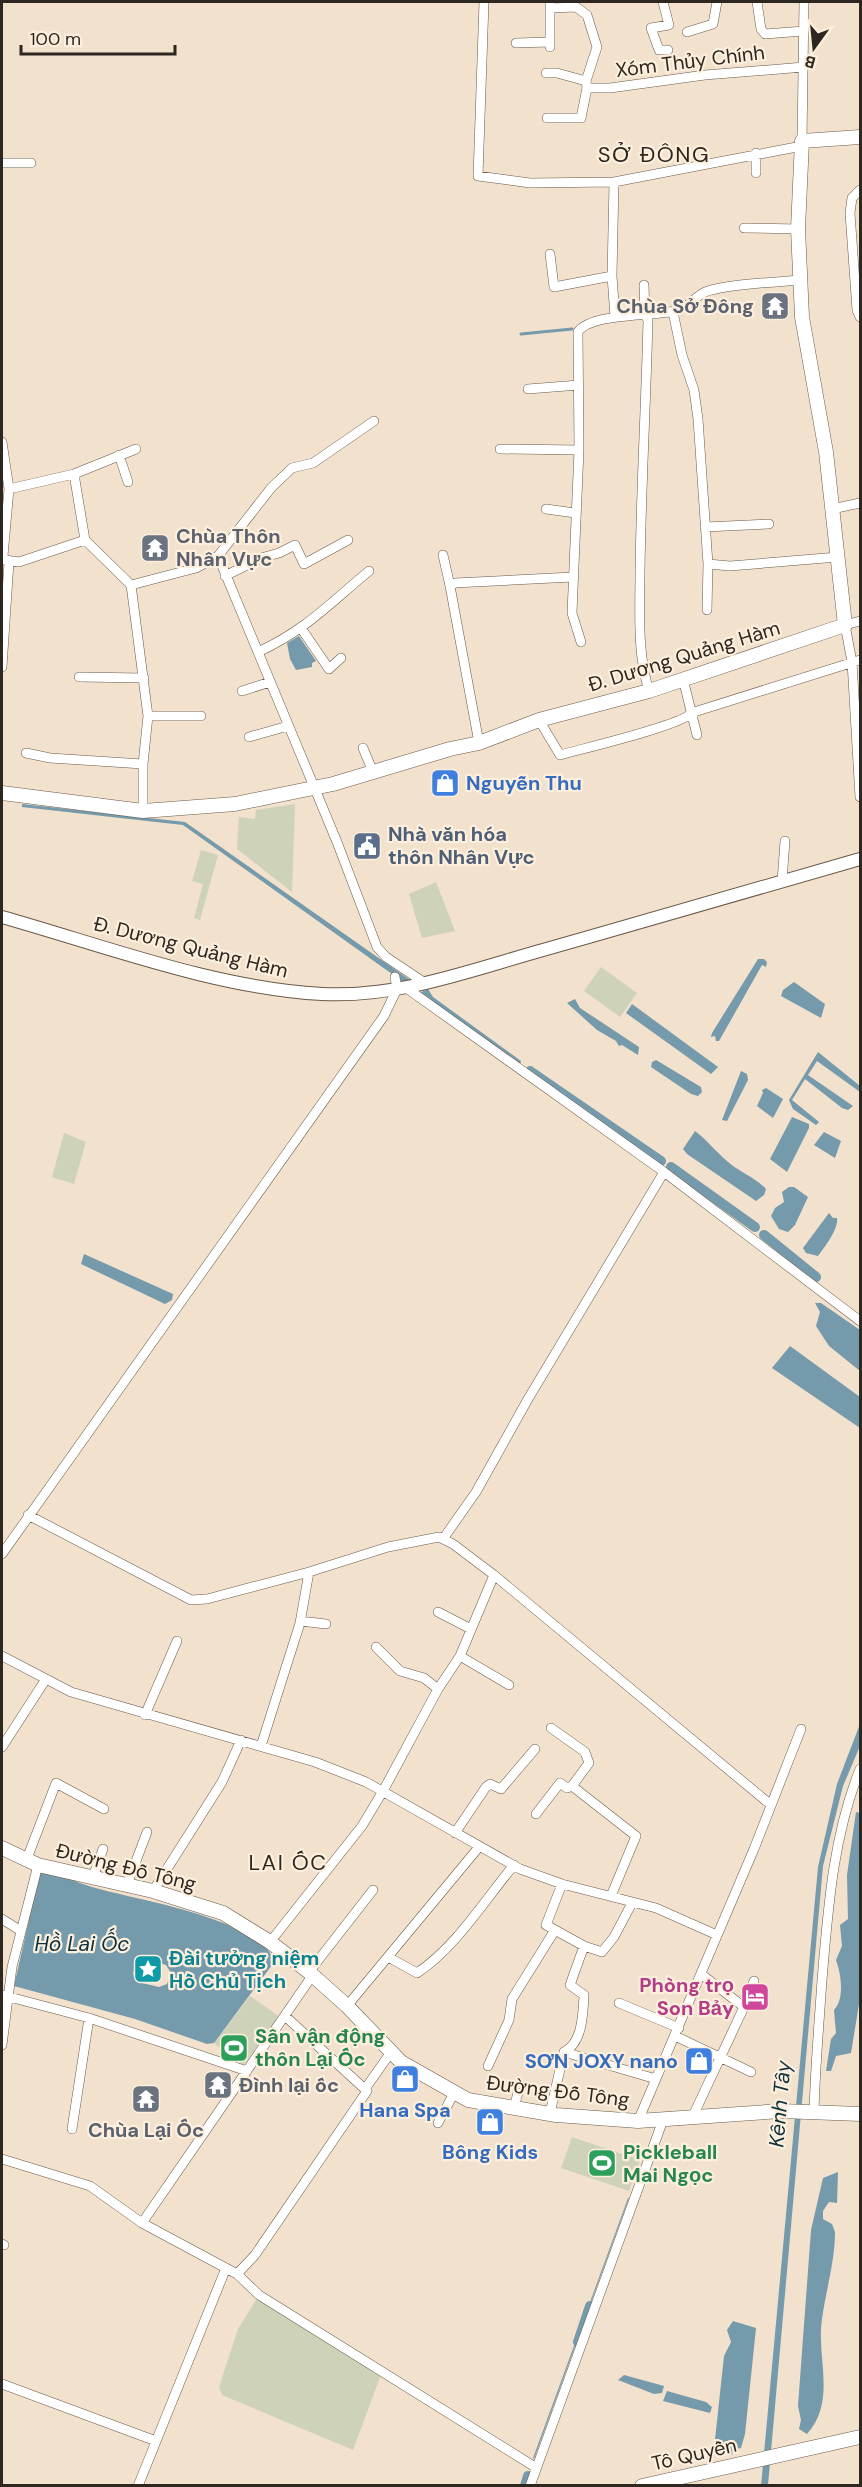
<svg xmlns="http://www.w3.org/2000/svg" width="862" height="2487" font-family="'DM Sans',sans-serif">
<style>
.green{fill:#ced2b9}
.water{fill:#759aab;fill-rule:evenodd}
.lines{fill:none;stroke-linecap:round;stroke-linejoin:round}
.stream{stroke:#759aab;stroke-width:3}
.canal{stroke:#759aab;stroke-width:10}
.minor-casing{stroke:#685a48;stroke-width:10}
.tertiary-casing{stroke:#685a48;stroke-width:14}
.secondary-casing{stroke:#685a48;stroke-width:15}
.minor{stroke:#fff;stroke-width:9}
.tertiary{stroke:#fff;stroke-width:12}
.secondary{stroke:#fff;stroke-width:14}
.labels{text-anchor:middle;stroke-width:4.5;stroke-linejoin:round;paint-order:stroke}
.street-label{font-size:20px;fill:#2d271f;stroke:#fdefde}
.worship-label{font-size:20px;font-weight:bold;fill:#5b616d;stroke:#fdefde;text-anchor:start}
.shop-label{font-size:20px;font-weight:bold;fill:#366cbe;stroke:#fdefde}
.service-label{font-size:20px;font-weight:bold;fill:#4e5e75;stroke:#fdefde;text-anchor:start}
.culture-label{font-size:20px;font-weight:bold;fill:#0d838f;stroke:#fdefde;text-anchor:start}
.hotel-label{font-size:20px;font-weight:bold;fill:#b23c85;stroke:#fdefde;text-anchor:end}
.leisure-label{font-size:20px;font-weight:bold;fill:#27864d;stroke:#fdefde;text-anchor:start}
.water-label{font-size:21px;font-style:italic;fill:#0b2f3c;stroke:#fdefde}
.quarter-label{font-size:22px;letter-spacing:1.5px;fill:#2d271f;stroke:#fdefde}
</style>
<rect width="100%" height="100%" fill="#f2e1cc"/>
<!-- green -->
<path class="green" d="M295,804l-3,88 -55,-43 2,-32 16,2 1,-9z
M201,850l17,5 -18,65 -6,-2 9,-34 -11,-3z
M436,882l19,49 -33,7 -13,-44z
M601,967l36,26 -17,24 -36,-26z
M64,1133l22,9 -12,42 -22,-7z
M250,1996l30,21 -37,48 -29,-22z
M572,2137l68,23 -11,31 -68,-23z
M259,2295l123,77 -29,78 -131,-55 -3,-8 19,-58z"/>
<!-- water -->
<path class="water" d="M299,636l17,25 -4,2v4l-16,3 -6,-11 -3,-16z
M22,804l163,18 225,158 -4,4 -223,-159 -161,-18z
M758,959h6l3,3 -1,5 -4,-2 -43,76h-3l-1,-5 -4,1 1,-4z
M794,982l31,22 -4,14 -40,-22 2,-6z
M428,989l5,8 88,64 -1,3 -101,-71z
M575,999l5,9 59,39 -1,8 -16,-10 -3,1 -3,-5 -19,-11 -30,-27z
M632,1004l86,63 -7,7 -85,-61z
M818,1052l42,34v6l-43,-31 -9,14 45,31 -5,4 -6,-2 -37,-29 -13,21 27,22 -3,3 -23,-16 -4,-9z
M656,1060l45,27 1,5 -4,4 -7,-2 -40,-27 1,-5z
M741,1071l6,3 1,6 -21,41 -5,-1z
M766,1088l17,11 -10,19 -16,-12 6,-13 -1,-3z
M792,1117l17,7v4l-22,44 -17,-13z
M695,1131c12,9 20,20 32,30 12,11 28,16 39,28l-2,6 -8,6 -69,-47 -4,-5z
M824,1132l17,9 -6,17 -21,-13z
M789,1187h5l14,10 -13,28 -7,7 -9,-3 -8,-13 4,-8 9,-6 -2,-10z
M829,1213l4,5h4c2,10 -12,29 -19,38l-12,-3 -3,-5z
M84,1254l89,40 -1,6 -7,4 -84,-40z
M815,1303h6l39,27v41l-31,-25 -13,-20 4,-14z
M790,1346l70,51v31l-88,-60z
M860,1724v22l-17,40 -20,80 -55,619 -7,1 57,-619 19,-83z
M856,1812l4,1v185l-9,55 -15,3 -5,15h-5l5,-32 5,-6 -2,-23c11,-12 7,-36 2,-50l6,-14 -2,-21 8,-6 -1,-44z
M41,1867c17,7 34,15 51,20 43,13 164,30 183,74l-61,82 -7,1 -72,-25 -121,-33zM145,1959l21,6 5,8 -4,11 -8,3 -21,-5 -5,-8 3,-12z
M838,2172l-1,31 -8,-1 -6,9v8l9,5 3,8c0,29 -9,58 -13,87 -6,39 15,81 -15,115l-8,-5 2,-9 -3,-14 13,-176 12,-52z
M628,2198h1l-95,261 -1,-1z
M733,2321l23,7 -11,106 -4,14 -8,2 -1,5 -18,-6 10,-93 7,-14 -4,-12z
M624,2375l40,11 -2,7 -8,1 -36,-14z
M667,2391l39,11 6,5 -2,6 -47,-12z"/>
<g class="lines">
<!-- stream -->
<path class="stream" d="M521,334l51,-5"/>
<!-- canal -->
<path class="canal" d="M530,1071l131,90
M671,1167l84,60
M764,1235l52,42
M578,2342l12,-36
M525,2486l3,-10"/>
<!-- minor casing -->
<g class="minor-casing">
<path id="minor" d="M484,2l-6,174 52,7 84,-1 188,-36
M550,2v45
M663,2l6,23 -18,3 8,22h9
M757,2l4,27 4,5 39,-3
M550,8l26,-1 11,8 10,32 -11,34 1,7h23l95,-13 99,-8
M687,32l26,-8 4,-22
M516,43l33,-1
M546,73h11l29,8
M547,118h34l6,-30
M802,141l2,-139
M756,153v20
M2,163h29
M614,182l-2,94 3,41
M860,190l-8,8 -2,15 7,97 3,7
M744,228l54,1
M550,254l4,33 58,-11
M644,285l1,30 3,5c-2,84 -7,168 -8,252 0,40 -3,81 9,119
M673,312l9,43 12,35 4,29 10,145 -1,46
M528,389l51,-4
M2,442l7,47 -6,67 2,4 14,2 66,-22
M136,449l-62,25 11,66 46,45 17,131 -5,48v47
M500,449l79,1
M119,455l9,27
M9,489l65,-15
M546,509l29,4
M832,509l28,-6
M705,527l64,-3
M443,555l7,31
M218,556l119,286 40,105 9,10 39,26
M708,564l22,2 108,-9
M225,576l36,-18 18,-5 16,-8 9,19 44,-24
M131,585l65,-17 22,-12 53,-68 21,-20 21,-5 61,-42
M860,621l-15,4 7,37 8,135
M301,628l28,41 12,-11
M581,642l-9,-29 7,-163 -1,-118c12,-19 75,-16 97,-21 13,-2 19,-14 30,-19 22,-8 72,-10 96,-12
M258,652c48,-22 72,-49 111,-81
M2,667l7,-105
M79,677l65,1
M683,679l14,56
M242,691l28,-9
M148,716h53
M539,720l21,35c21,-6 123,-30 131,-42l169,-53
M249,737l39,-11
M479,743l-29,-157 5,-3 118,-6
M363,748l10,24
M26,753l24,5 93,6
M782,881l3,-40
M405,987l259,185 196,149
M28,1515l163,85 16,-1 102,-27 79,-25 51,-10 14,7 41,31 277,230
M443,1539l33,-47 52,-93 136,-227
M2,1554l382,-538 13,-27 -2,-12
M438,1612l33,17
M300,1621l26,3
M376,1647l24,24 24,7 14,11
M2,1656l69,36 244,70 51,20 154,87 42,15 94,24 61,27
M460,1656l49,29
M145,1715l32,-74
M551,1728l34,24 4,11 -17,23 64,50 -25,60
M261,1746l39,-123 9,-51
M2,1747l44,-68
M536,1814l24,-31 7,5 5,-2
M455,1833l31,-46 4,-3 11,5 34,-40
M26,1861l30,-78 48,26
M93,1877l10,-28
M127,1885l20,-53
M153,1891l69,-109 19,-42
M2,1919l19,12
M270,1942l92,-116 21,-35 55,-102 22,-33 34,-81
M584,1946l18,6 12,-15 18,-34
M390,1958l27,15c39,-26 67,-72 97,-108
M309,1972l64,-82
M2,1995l87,23 158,53
M619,2003l60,25
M347,2006l132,-159
M744,2007l10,-26
M675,2036l76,36
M2,2045l10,-78 26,-102
M564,2052l92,27
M488,2066l21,-46 3,-21 43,-69
M365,2089l26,-37
M514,2107l4,-14
M550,2113l14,-61c19,-9 19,-40 20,-57l-14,-10 14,-39 -38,-21 16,-41
M814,2113c1,-44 5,-88 8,-133 6,-71 11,-144 38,-211
M692,2118l52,-111 -43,-33
M638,2121l116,-272 47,-120
M438,2123l16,-30
M72,2129l17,-111
M2,2159l88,27 52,37 95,51 22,21 276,172
M142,2223l170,-247
M2,2244l2,1
M237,2274l18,-19 112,-164 -82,-75
M2,2384l154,57
M138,2486l88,-218
M530,2486l133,-366"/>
</g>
<!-- tertiary casing -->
<g class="tertiary-casing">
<path id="tertiary" d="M2,917c103,29 213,71 320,77 76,4 149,-24 221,-44 106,-30 212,-61 317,-91"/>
</g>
<!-- secondary casing -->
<g class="secondary-casing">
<path id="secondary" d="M2,793l141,18 92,-7 98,-20 117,-35 29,-6 60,-23 110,-29 196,-66 -19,-173 -24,-135 -4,-88 4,-88 58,-4
M2,1848l36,17 115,26 70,22 47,29 39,30 38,34 54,56 67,38 88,15 82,6 143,-10 79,3
M642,2486l218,-49"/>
</g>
<!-- minor -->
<use href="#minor" class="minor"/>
<!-- tertiary -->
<use href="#tertiary" class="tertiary"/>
<!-- secondary -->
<use href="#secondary" class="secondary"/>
</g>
<!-- icons -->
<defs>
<g id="temple-square" transform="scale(1.5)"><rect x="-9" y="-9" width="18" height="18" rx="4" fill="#6b7280" stroke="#fdefde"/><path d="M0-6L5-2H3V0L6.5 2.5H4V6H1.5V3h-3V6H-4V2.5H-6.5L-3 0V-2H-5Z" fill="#fff"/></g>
<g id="shop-square" transform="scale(1.5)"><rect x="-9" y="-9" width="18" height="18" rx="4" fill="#3f7fe0" stroke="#fdefde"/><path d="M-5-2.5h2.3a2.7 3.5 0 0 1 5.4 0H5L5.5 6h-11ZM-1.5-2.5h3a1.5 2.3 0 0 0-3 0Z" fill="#fff"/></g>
<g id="civic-square" transform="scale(1.5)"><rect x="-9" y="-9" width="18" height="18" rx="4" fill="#5c6f8a" stroke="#fdefde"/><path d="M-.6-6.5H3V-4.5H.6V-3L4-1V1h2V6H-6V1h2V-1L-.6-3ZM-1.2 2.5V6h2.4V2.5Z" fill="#fff"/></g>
<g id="sight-square" transform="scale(1.5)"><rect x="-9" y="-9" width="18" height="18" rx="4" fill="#0f9aa8" stroke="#fdefde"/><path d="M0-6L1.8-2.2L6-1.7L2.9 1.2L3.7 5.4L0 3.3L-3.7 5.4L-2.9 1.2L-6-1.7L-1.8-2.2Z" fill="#fff"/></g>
<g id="hotel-square" transform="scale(1.5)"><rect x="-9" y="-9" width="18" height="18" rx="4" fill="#d1479c" stroke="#fdefde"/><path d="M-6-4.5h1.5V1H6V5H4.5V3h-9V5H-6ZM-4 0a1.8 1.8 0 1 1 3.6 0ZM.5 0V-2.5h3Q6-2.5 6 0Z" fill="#fff"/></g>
<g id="stadium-square" transform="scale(1.5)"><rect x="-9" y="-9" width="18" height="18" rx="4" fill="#2e9e5b" stroke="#fdefde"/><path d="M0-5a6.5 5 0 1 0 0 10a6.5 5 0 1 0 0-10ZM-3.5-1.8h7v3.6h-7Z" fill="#fff"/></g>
</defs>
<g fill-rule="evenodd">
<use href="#temple-square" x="775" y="306"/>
<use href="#temple-square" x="155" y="548"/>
<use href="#shop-square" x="445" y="783"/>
<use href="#civic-square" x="367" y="846"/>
<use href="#sight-square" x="148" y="1969"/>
<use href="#hotel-square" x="755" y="1997"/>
<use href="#stadium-square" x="234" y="2048"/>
<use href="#shop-square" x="699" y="2061"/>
<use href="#shop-square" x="405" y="2079"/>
<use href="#temple-square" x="218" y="2085"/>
<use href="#temple-square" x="146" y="2099"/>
<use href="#shop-square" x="490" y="2122"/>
<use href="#stadium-square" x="602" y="2163"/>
</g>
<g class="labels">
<!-- street labels -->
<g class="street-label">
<text transform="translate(690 61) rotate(-7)" y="7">Xóm Thủy Chính</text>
<text transform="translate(684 656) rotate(-17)" y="7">Đ. Dương Quảng Hàm</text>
<text transform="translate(191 947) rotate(14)" y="7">Đ. Dương Quảng Hàm</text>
<text transform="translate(126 1867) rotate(14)" y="7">Đường Đỗ Tông</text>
<text transform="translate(558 2091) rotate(7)" y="7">Đường Đỗ Tông</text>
<text transform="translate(694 2454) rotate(-13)" y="7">Tô Quyền</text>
</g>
<!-- worship labels -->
<g class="worship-label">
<text x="754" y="313" text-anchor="end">Chùa Sở Đông</text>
<text x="176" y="543">Chùa Thôn<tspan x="176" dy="23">Nhân Vực</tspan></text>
<text x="239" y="2092">Đình lại ốc</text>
<text x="146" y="2137" text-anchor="middle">Chùa Lại Ốc</text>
</g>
<!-- shop labels -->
<g class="shop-label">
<text x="466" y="790" text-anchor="start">Nguyễn Thu</text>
<text x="678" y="2068" text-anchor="end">SƠN JOXY nano</text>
<text x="405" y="2117">Hana Spa</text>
<text x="490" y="2159">Bông Kids</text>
</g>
<!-- service labels -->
<g class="service-label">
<text x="388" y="841">Nhà văn hóa<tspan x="388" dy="23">thôn Nhân Vực</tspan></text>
</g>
<!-- culture labels -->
<g class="culture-label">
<text x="169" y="1965">Đài tưởng niệm<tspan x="169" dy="23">Hồ Chủ Tịch</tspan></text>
</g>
<!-- hotel labels -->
<g class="hotel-label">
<text x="734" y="1992">Phòng trọ<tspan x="734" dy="23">Son Bảy</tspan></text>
</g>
<!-- leisure labels -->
<g class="leisure-label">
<text x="255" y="2043">Sân vận động<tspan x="255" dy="23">thôn Lại Ốc</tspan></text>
<text x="623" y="2159">Pickleball<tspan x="623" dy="23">Mai Ngọc</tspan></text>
</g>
<!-- water labels -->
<g class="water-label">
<text x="82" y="1951">Hồ Lai Ốc</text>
<text transform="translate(780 2104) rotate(-85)" y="7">Kênh Tây</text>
</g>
<!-- quarter labels -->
<g class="quarter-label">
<text x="654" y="162">SỞ ĐÔNG</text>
<text x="288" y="1870">LAI ỐC</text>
</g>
</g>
<!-- border -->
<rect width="862" height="2487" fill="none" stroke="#2d271f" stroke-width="6"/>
<!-- north arrow -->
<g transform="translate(814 48) rotate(195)" stroke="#fdefde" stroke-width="4.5" paint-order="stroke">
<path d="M0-4.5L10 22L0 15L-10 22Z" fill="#2d271f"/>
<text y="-9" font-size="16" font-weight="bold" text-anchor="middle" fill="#2d271f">B</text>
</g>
<!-- scale -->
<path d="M21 45v9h154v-9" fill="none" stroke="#2d271f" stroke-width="3"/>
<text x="30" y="45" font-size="18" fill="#2d271f" stroke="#fdefde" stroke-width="4.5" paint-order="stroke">100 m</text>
</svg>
